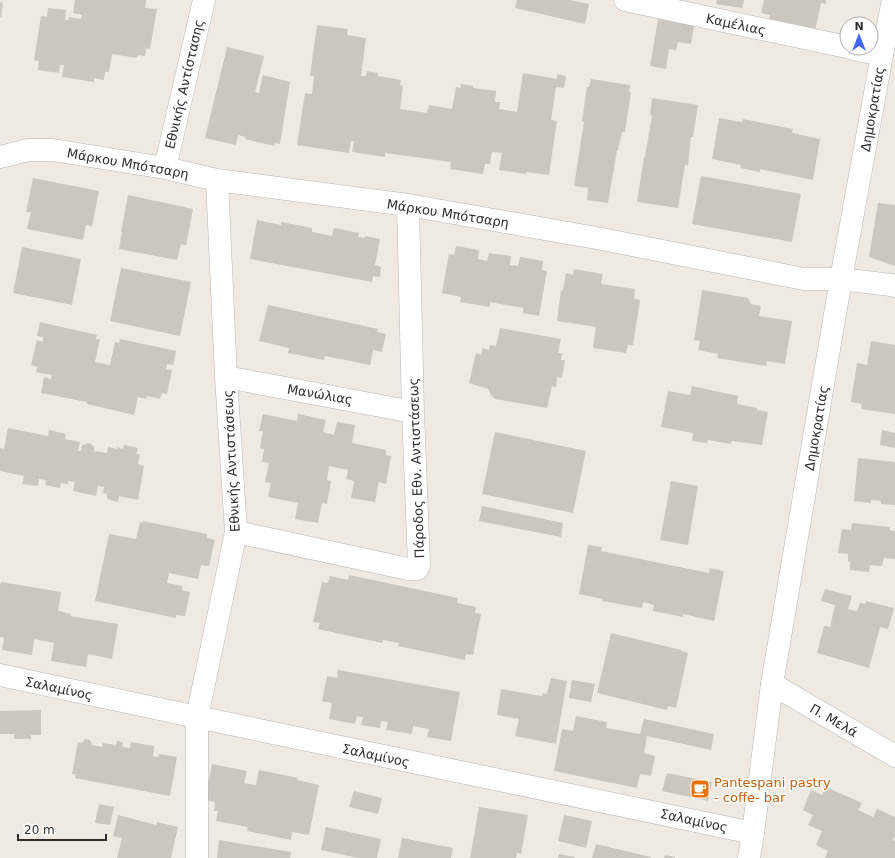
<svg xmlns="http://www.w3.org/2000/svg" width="895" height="858" font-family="'DejaVu Sans',sans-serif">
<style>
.building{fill:#cbc7bf}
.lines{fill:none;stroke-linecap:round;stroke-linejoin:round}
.minor-casing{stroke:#b4b7c1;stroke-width:23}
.tertiary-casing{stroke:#b4b7c1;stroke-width:23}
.minor{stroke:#fff;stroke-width:22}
.tertiary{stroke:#fff;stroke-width:22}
.labels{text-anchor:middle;stroke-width:3;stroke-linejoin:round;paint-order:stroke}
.street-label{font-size:13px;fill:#2e2e2e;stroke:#fff}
.food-label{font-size:13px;fill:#c56008;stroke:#fff;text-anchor:start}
</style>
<rect width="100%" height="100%" fill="#efe9e1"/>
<!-- building -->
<path class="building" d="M75,0h71l-1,8 12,1 -7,40 -4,-1 -1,8 -7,-1 -1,3 -25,-4 -3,18h-4l-1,8 -10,-2v4l-32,-5 2,-12h-4l-1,8 -21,-3 1,-9 -5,-1 7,-44 6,1 1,-9 18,2 -1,10h3l1,-3 12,2 1,-4 -9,-2z
M517,0h53l19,4 -4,20 -70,-16z
M717,0h27l-2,8 -26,-4z
M764,0h62v4l-5,-1 -6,28 -11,-2v-3l-35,-7 1,-4 -9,-2z
M0,2l3,1 -2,14h-1z
M658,19l36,7 -3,18 -13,-2 -2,8 -7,-1 -3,20 -16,-3z
M317,25l31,4 -1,6 19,3 -5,38h5l1,-5 11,2v3l23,4 -1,5 3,1 -3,23 27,4 2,-8 23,4 4,-22 5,1v-4l12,2v2l23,3 -1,11h5l-1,7 18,3 6,-39 34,6v-5l9,2 -2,12 -8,-1 -5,33 6,1 -8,54 -23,-3v2l-27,-4 3,-17 -10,-1 -2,12h-5l-2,10 -33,-5 1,-7 -66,-9v4l-33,-5 2,-11h-3l-2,12 -52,-8 8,-52 7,1 2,-18h-4z
M227,47l37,9 -9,36 4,1 4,-18 27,7 -10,62 -5,-1 -1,3 -29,-7 1,-2 -8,-2 -2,10 -31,-7z
M591,79l39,6 -1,7h2l-6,40h-3l-4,18h-1l-9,53 -21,-3 1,-12 -14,-2 10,-64 -2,-1 5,-34h2z
M652,98l46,7 -5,32h-2l-3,29 -3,-1 -7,43 -41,-6 7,-45h1l7,-41 -2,-1z
M719,118l23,4 1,-3 50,10 -1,4 28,6 -7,41 -53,-11v3l-20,-4 1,-3 -29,-6z
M701,176l100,18 -9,48 -100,-18z
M33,178l66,13 -7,35 -6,-1 -3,15 -56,-11 4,-17h-5z
M128,195l65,14 -7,36 -5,-1 -4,16 -58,-11 3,-17h-1z
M878,203l17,2v61l-26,-9z
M257,220l24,5v-3l31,6v4l20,4 2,-8 25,5 -1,4 7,1v-2l15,3 -5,26 6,2 -1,10 -7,-1 -1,6 -122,-23z
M456,246l23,4 -1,9 9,2 2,-8 22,3 -1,9 8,1 2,-9 23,4 -1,9 5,1 -8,45 -16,-3v-5l-33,-6v5l-30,-5 1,-5 -19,-4 7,-39 5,1z
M22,247l59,12 -9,46 -59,-12z
M121,268l70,14 -11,54 -70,-15z
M574,269l29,5 -2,10 34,5 -1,10 6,1 -7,45h-5l-2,8 -33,-5 3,-21 -39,-6 4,-31 2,1 3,-18 7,2z
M702,290l46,8 3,6 10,2 -2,10 33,5 -7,43 -18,-3 -1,5 -49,-8 1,-4 -20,-4 2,-9 -6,-1z
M268,305l110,24 -1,3 9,2 -4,18 -9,-2 -3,15 -45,-9 -1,4 -36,-7 1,-5 -30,-7z
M40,322l57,13 -1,4h4l-5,23 15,3 5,-23 4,1 1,-4 56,12 -3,14 -6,-1 -1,5 6,1 -5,24 -5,-1 -2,6 -13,-3 -1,3 -8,-2 -4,18 -47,-11v-2l-46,-9 3,-16 7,2 1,-4 -16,-3 1,-5 -6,-2 6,-25 6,2v-5l-6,-1z
M500,328l61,11 -3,14h4l-1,7h4l-3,18 -5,-1 -1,10 -4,-1 -5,22 -52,-9 -4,-4 -3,-6 -19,-6 7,-30 5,2 2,-7 6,2 1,-5 6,1z
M871,341l24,4v69l-34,-5 1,-5 -11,-2 6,-39 10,2z
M692,386l46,10 -1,8 20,4v2l11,2 -6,33 -30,-4 -1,3 -23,-4 -1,3 -15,-2 1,-8 -32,-6 7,-36 22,4z
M263,414l34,7 1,-7 28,6 -3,12 11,3 3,-13 18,3 -3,18 34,7v5l5,1 -5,28 -7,-2 -4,20 -24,-4 3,-17 -8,-2 2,-9 -19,-4 -2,14 4,1 -4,23 -5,-1 -4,20 -23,-4 3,-16 -30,-6 3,-14 -6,-1 4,-19 -7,-1 2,-13 -4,-1 3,-17h-4z
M8,428l40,8 1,-6 17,4 -1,5 15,3 -2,9h3l1,-6 8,-2 4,4v7l1,-3 12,2 1,-6 9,2v-2l6,2 1,-4 14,3 -2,6h4l-2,10 6,2 -6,34 -19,-4 -1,6 -11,-3v-5l-4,-1 1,-6 -6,-1 -2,10 -23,-5 2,-9 -7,-1v3l-7,-1 -1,5 -15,-3 1,-5 -7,-1 -1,7 -16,-2 2,-8 -24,-5v-23l4,1z
M882,430l13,3v15l-15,-3z
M495,432l91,19 -13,62 -91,-19z
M858,458l37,4v43l-14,-1v-3l-10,-1v3l-17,-2z
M671,481l27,5 -10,59 -28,-5z
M482,506l81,17 -2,14 -82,-16z
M143,521l64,13v4l8,2 -6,26 -8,-1 -3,14 -29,-6 -2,10 15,3v4l8,2 -5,24 -9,-1v3l-81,-17 14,-67 27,5 4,-17 3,1z
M852,523l38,4 -1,3 6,1v28l-11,-1 -2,8 -12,-1 -1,7 -19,-2v-8h-2v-8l-10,-1 4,-24 9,1z
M588,545l14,2 -1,4 108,22 1,-5 14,3 -10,50 -31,-7v3l-30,-6 1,-6 -11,-3 -1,6 -40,-7 1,-2 -24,-5z
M349,575l109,23 -1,5 19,4 -1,6 6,1 -8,41 -7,-1 -1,6 -67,-14 1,-3 -16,-3 -1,3 -64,-14 2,-6 -7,-1 9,-40 6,1 2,-7 18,4z
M1,582l60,10 -3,19 13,3 -1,2 48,8 -6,35 -24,-5 -2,13 -35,-6 3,-18 -20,-4 -2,16 -30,-5 2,-12 -4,-1v-52z
M825,589l27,7 -4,13 9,2 3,-8 5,1 1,-3 28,7 -6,21 -8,-2 -11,41 -52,-15 7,-27 6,1 5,-22 -14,-4z
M611,633l70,17v1l7,2 -12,55 -8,-2 -1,4 -70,-17z
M338,670l122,22 -9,49 -24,-4 2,-8 -16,-3 -1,8 -26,-4 2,-8 -7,-1 -1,7 -19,-3 2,-8 -6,-1 -2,8 -26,-5 3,-16 -10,-2 5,-25 10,2z
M551,678l16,3 -11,63 -41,-8 4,-17 -22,-4 4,-26 41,7 1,-3 4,1z
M572,680l23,4 -4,18 -22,-4z
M41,710v25h-10v4h-17v-5h-14v-23z
M576,716l31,6 -1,6 34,6 4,-15 70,15 -3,16 -64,-14 -3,17 11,3 -4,20 -11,-2 -3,14 -83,-17 8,-42 11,2z
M85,739l5,1 2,5 10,2 1,-4 13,2 1,-4 6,1 -1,5 8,1 1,-6 23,4 -1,10 5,1 1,-3 18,3 -7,39 -95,-18 1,-4h-4l6,-32 4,1z
M212,764l35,7 -3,12 12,2 3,-15 39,8 -1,2 22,5 -10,50 -17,-3 -1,8 -44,-9 1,-4 -32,-6 2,-10h-4l1,-9 -10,-2z
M667,773l45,9 -4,19 -46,-10z
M826,787l36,16 -4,7 15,7 4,-8 18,8v18l-2,5 2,1v17h-70l3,-7 -12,-6 6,-14 -14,-6 5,-10 -10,-5 8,-20 11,5z
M354,791l28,7 -4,16 -29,-7z
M99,804l15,3 -4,18 -15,-2z
M479,807l49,8 -7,39 -4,-1 -1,5h-46z
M118,815l38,10 1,-3 21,5 -7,31h-54l5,-20 -9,-2z
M564,815l28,6 -6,27 -28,-7z
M326,827l55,12 -4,19h-19l-37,-8z
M402,838l51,10 -2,10h-53z
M219,840l72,12 -1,6h-73z
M596,844l55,13v1h-59z
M559,854l16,3v1h-17z
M665,855l10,2v1h-11z"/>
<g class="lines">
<!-- minor casing -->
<g class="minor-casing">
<path id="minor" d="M625,0l222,47
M849,48l33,7
M0,157l28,-7h25l112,18 52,12 191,25 194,34 202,40h37l50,6 4,1
M165,168l39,-168
M226,377l187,35
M236,532l172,37h9l2,-4 -6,-153 -5,-207
M0,675l197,42 556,116
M772,684l123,72
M197,858v-141l39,-185 -10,-155 -9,-197"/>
</g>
<!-- tertiary casing -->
<g class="tertiary-casing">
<path id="tertiary" d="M749,858l4,-25 19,-149 69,-405 41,-224 11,-55"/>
</g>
<!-- minor -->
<use href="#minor" class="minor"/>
<!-- tertiary -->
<use href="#tertiary" class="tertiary"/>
</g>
<!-- icons -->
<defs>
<g id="cafe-square" transform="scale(1)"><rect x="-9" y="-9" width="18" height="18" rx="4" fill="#e8710a" stroke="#fff"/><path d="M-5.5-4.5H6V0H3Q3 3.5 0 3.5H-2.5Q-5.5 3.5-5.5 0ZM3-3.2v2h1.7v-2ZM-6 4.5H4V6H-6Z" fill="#fff"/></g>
</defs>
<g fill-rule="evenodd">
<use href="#cafe-square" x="700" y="789"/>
</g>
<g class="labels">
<!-- street labels -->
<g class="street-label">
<text transform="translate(736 24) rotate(12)" y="5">Καμέλιας</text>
<text transform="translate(184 84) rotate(-77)" y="5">Εθνικής Αντίστασης</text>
<text transform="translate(872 109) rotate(-80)" y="5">Δημοκρατίας</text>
<text transform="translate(128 163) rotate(10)" y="5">Μάρκου Μπότσαρη</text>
<text transform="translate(448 213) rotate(9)" y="5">Μάρκου Μπότσαρη</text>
<text transform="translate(320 394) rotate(10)" y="5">Μανώλιας</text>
<text transform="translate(816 428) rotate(-80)" y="5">Δημοκρατίας</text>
<text transform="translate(231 461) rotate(-93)" y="5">Εθνικής Αντιστάσεως</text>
<text transform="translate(416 468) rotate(-92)" y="5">Πάροδος Εθν. Αντιστάσεως</text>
<text transform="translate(59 688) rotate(12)" y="5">Σαλαμίνος</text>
<text transform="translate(834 720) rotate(30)" y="5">Π. Μελά</text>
<text transform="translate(376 755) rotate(12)" y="5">Σαλαμίνος</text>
<text transform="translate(694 820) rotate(12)" y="5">Σαλαμίνος</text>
</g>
<!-- food labels -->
<g class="food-label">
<text x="714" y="787">Pantespani pastry<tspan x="714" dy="15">- coffe- bar</tspan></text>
</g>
</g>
<!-- north arrow -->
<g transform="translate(859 36)"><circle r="19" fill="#ffffff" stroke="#ababab"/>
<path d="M0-3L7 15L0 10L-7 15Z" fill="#4264fb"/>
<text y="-6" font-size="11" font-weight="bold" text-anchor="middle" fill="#2e2e2e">N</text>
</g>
<!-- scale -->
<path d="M18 834v6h88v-6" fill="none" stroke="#2e2e2e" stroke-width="2"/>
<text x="24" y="834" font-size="12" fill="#2e2e2e" stroke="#ffffff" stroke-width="3" paint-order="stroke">20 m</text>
</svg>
